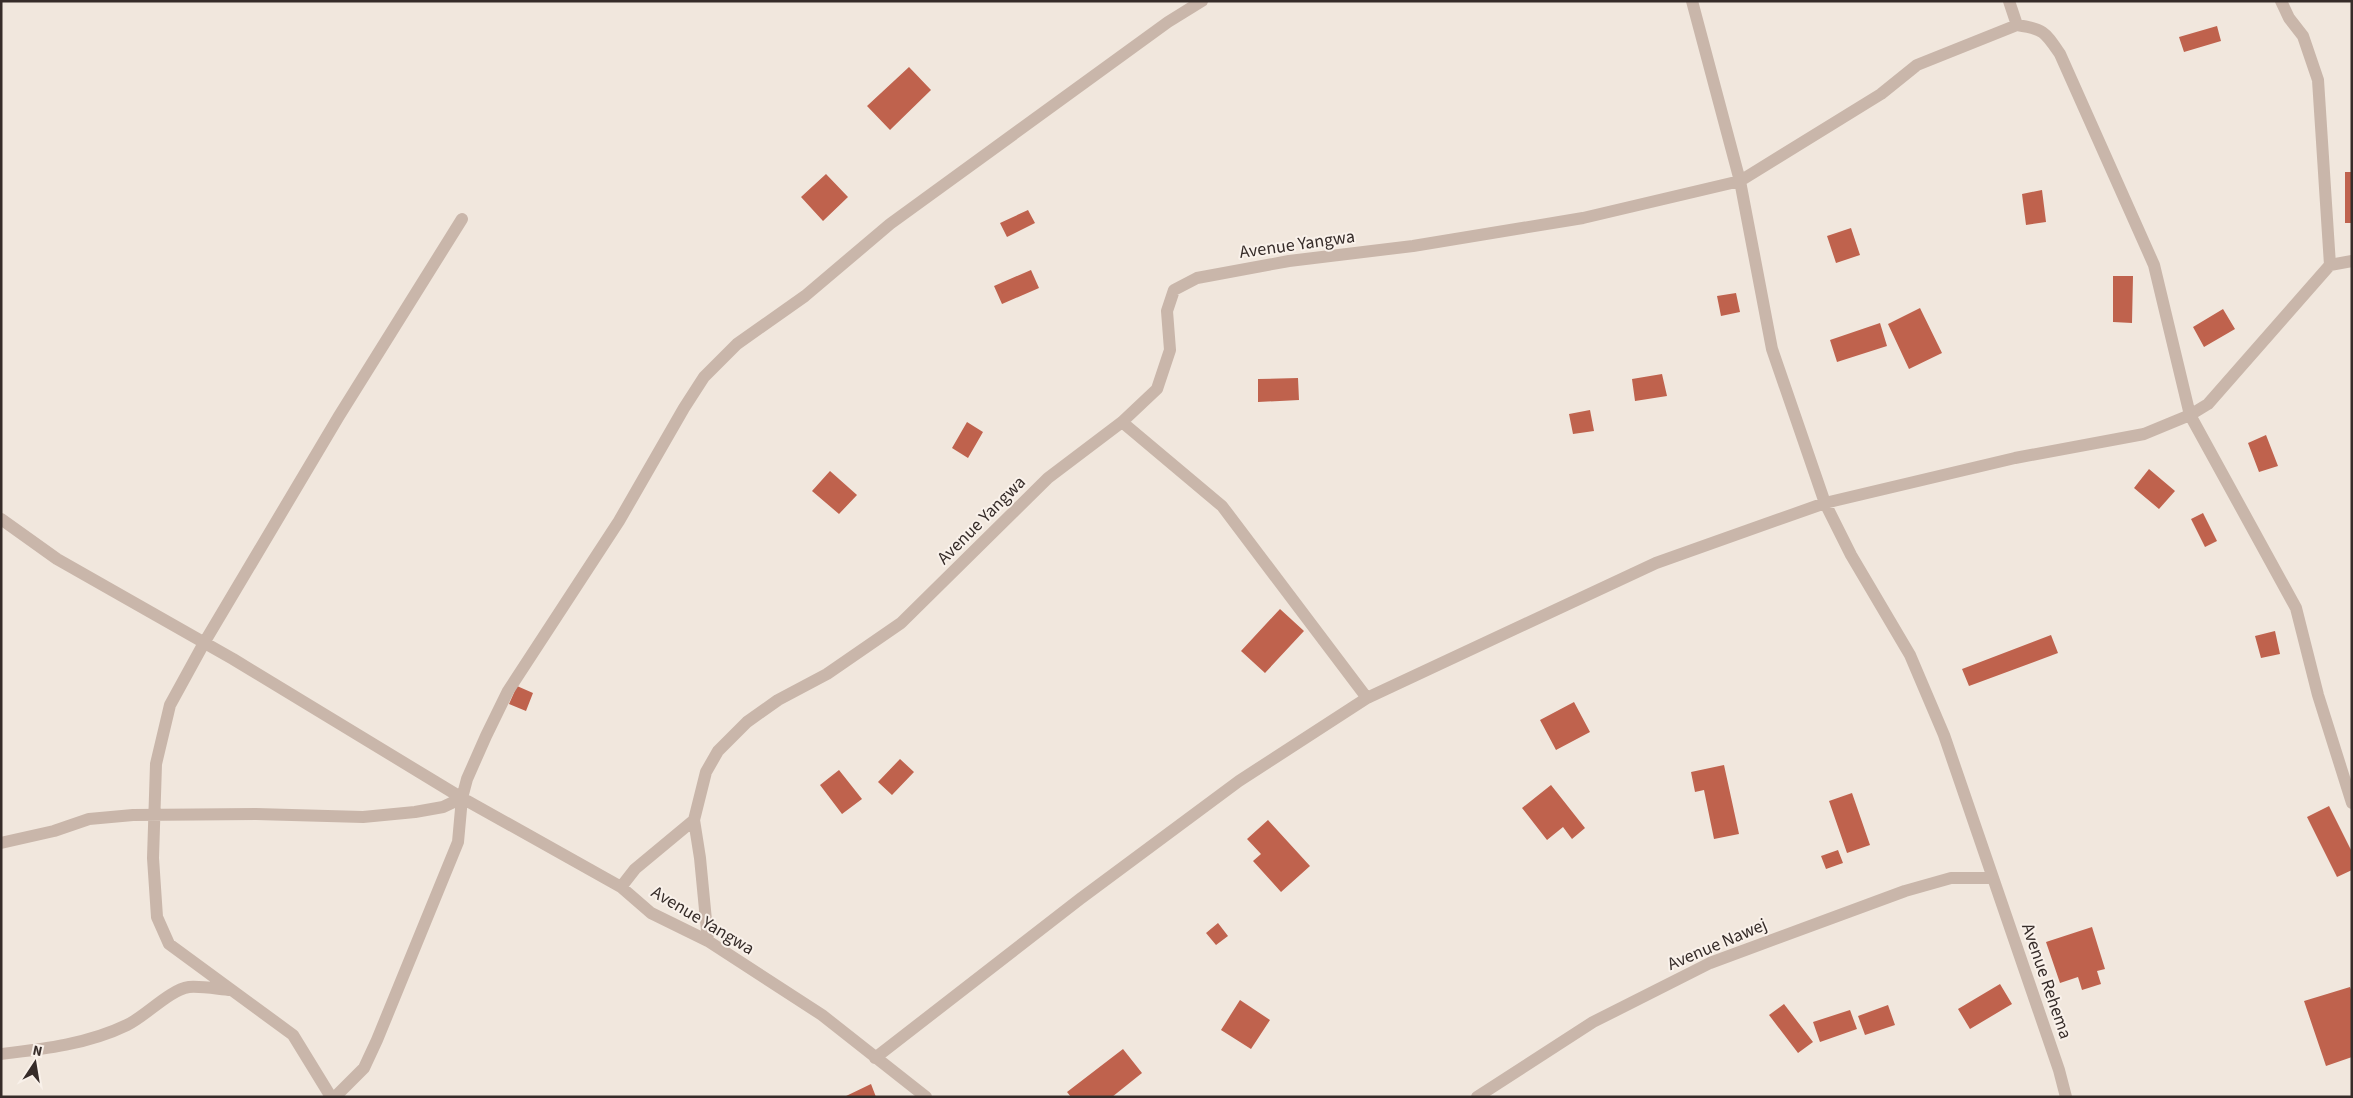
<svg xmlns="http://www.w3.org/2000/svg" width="2353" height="1098" font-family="'Source Sans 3',sans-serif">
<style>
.building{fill:#bf624d}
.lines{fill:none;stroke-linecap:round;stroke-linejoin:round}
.minor{stroke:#c9b6aa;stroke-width:12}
.labels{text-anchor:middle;stroke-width:4;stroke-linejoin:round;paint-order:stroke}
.street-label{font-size:18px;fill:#362c29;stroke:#f9f1ea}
</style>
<rect width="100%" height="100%" fill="#f1e7dd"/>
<!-- building -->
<path class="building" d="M2217,26l4,15 -37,11 -5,-15z
M909,67l22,23 -41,40 -23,-24z
M2345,172h7v51h-7z
M826,174l22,23 -25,24 -22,-24z
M2042,190l4,32 -20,3 -4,-31z
M1028,210l7,13 -28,14 -7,-14z
M1851,228l9,27 -24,8 -9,-27z
M1031,270l8,18 -37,16 -8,-18z
M2113,276h20l-1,47 -19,-1z
M1736,293l4,19 -19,4 -4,-20z
M1920,308l22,45 -33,16 -21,-45z
M2223,309l12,20 -31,18 -11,-20z
M1880,323l7,23 -50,16 -7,-22z
M1662,374l5,22 -32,5 -3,-22z
M1298,378l1,22 -41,2v-23z
M1590,410l4,21 -21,3 -4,-20z
M967,422l16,10 -15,26 -16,-10z
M2266,435l12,31 -19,6 -11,-29z
M2149,469l26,22 -16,18 -25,-21z
M830,471l27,24 -18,19 -27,-23z
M2203,513l14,28 -12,6 -14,-28z
M1280,609l24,22 -39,42 -24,-22z
M2275,631l5,23 -19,4 -6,-22z
M2051,635l7,18 -89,33 -7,-17z
M517,686l16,7 -7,18 -17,-7z
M1574,702l16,30 -34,18 -16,-30z
M900,759l14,13 -22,23 -14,-13z
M1724,765l15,69 -25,5 -10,-49 -9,2 -4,-20z
M839,770l23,29 -20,15 -22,-29z
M1551,785l34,43 -13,11 -9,-12 -16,13 -25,-32z
M1852,793l18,52 -23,8 -18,-52z
M2329,806l23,46v18l-15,7 -30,-60z
M1268,820l42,46 -29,26 -28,-31 8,-7 -14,-15z
M1838,850l5,13 -17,6 -5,-13z
M1218,923l10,13 -12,9 -10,-12z
M2092,927l13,42 -8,2 4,13 -19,6 -4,-13 -18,6 -14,-41z
M2000,984l12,20 -42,25 -12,-20z
M2350,987l2,6v64l-26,9 -22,-65z
M1240,1000l30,20 -19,29 -30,-19z
M1784,1004l29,38 -15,11 -29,-38z
M1888,1005l7,20 -30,10 -7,-19z
M1850,1010l7,19 -37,13 -7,-20z
M1123,1049l19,24 -30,24h-41l-4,-5z
M871,1084l5,13h-32z"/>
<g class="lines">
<!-- minor -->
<path class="minor" d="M1692,1l48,180 32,168 53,154 26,52 59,100 34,80 115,335 7,27
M2281,1l8,17 14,18 15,44 12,185
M2352,261l-22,4 -122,139 -18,11 106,193 22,87 34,108
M1122,422l100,84 145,192
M1,519l56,40 176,100 229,139 159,89
M694,820l6,38 8,83
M1,843l53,-12 35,-12 44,-4 123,-1 107,3 52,-5 28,-5 19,-9
M1,1054c43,-5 87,-10 126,-29 19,-9 42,-35 62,-38 13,-1 29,2 42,3
M875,1058l205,-159 159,-118 128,-83 289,-135 169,-60 190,-45 129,-24 46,-19 -36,-150 -94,-211c-15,-22 -16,-25 -43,-29l-8,-24
M331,1097l-38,-62 -124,-91 -12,-27 -4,-59 3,-94 14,-59 34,-62 135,-227 123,-197
M335,1097l29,-29 13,-28 81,-198 4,-44 5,-19 19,-43 22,-45 111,-170 65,-113 20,-31 33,-33 68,-48 85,-72 278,-202 34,-21
M926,1097l-104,-82 -114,-74 -57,-28 -30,-26 14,-18 59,-49 12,-48 12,-21 29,-29 31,-22 49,-26 74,-51 147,-145 74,-56 35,-33 13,-39 -3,-39 7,-21 23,-12 92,-17 124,-15 170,-28 157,-37 141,-87 36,-29 100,-40
M1477,1097l116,-75 117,-59 195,-72 46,-13h41"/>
</g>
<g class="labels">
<!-- street labels -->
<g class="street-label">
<text transform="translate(1297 244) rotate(-8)" y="6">Avenue Yangwa</text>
<text transform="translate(981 520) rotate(-45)" y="6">Avenue Yangwa</text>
<text transform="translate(703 920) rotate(31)" y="6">Avenue Yangwa</text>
<text transform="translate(1717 944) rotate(-23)" y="6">Avenue Nawej</text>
<text transform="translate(2047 981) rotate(71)" y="6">Avenue Rehema</text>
</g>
</g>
<!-- border -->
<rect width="2353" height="1098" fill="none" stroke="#362c29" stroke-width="5"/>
<!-- north arrow -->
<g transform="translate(35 1063) rotate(12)" stroke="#f9f1ea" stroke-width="4" paint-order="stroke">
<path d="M0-4L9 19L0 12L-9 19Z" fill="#362c29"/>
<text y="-8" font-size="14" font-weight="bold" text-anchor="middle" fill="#362c29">N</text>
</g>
</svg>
